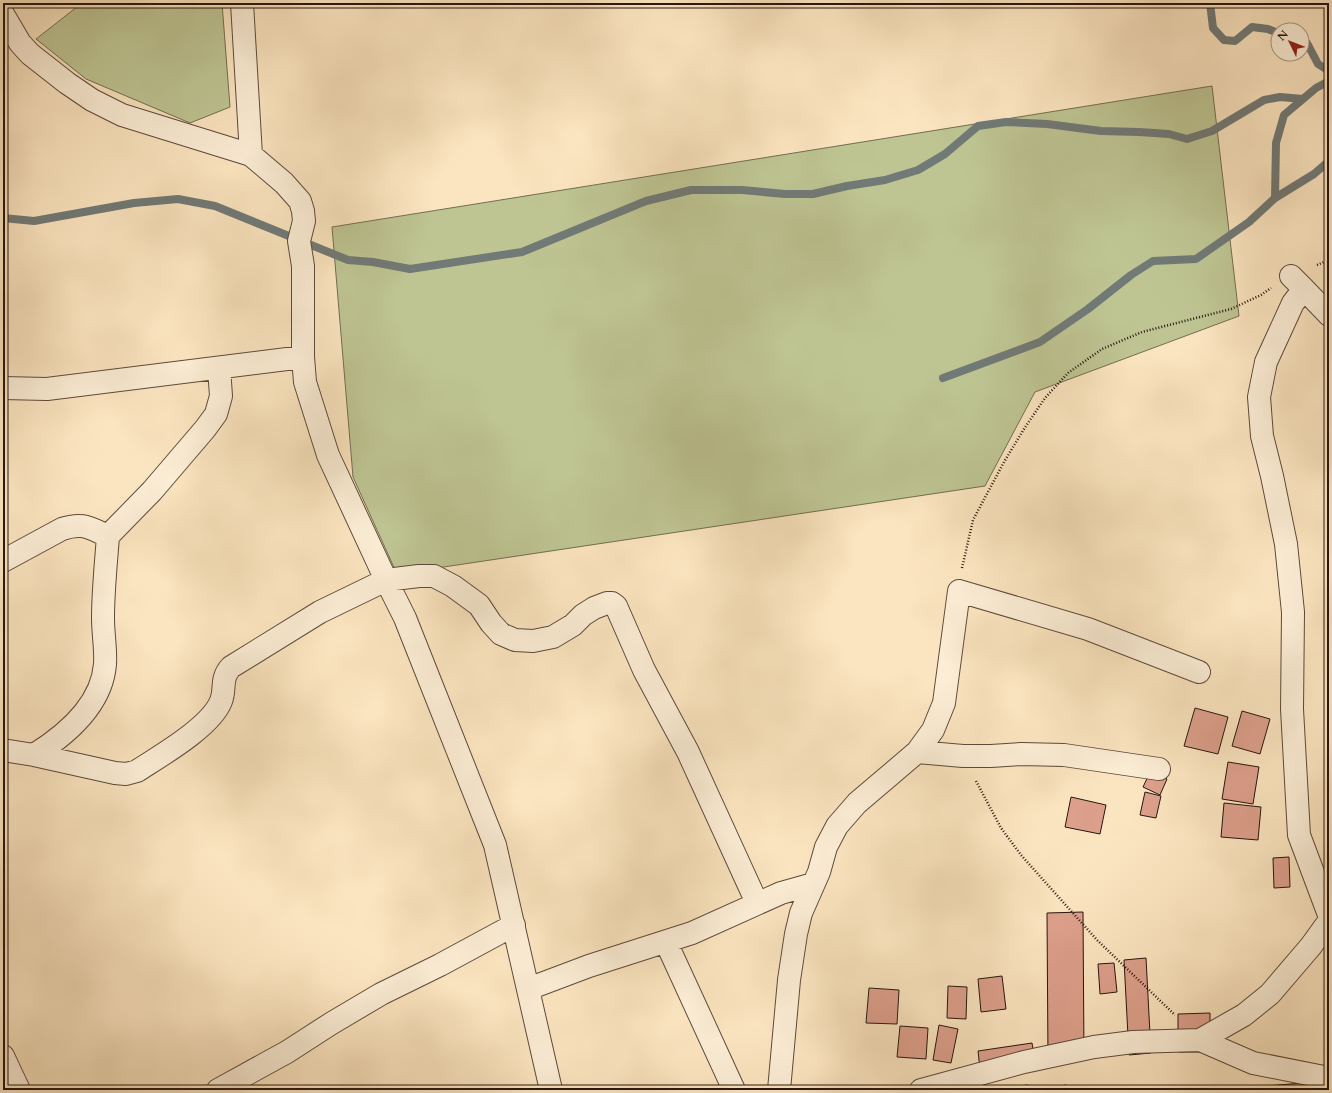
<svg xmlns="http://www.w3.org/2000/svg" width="1332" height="1093" font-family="Cardo,serif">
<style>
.green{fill:#bec593;stroke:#736e51}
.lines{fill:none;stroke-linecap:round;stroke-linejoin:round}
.stream{stroke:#717a77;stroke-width:8}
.building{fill:#dda08c;stroke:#28160f}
.minor-casing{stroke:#5d4a3b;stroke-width:24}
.path{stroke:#28160f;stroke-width:2.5;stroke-dasharray:1 2;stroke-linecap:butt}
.minor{stroke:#fceed6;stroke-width:22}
</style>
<rect width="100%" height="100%" fill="#fbe5c0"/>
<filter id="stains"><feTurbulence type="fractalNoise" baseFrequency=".005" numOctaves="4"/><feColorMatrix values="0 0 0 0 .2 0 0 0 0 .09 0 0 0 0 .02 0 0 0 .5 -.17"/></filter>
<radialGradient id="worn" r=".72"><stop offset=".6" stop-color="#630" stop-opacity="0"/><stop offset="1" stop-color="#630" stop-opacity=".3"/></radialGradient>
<path class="green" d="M 82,3 L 222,3 L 230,107 L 190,123 L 86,79 L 36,39 Z
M 1212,86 L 1239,316 L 1035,392 L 985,486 L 397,574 L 353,477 L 332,227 Z"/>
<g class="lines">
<path class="stream" d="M 1210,3 L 1213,28 L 1224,40 L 1235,41 L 1252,27 L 1268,29 L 1278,33
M 1302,41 L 1307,43 L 1318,64 L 1329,71
M 1275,198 L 1276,143 L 1284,115 L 1316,88 L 1329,81
M 3,218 L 34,221 L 134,203 L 178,199 L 215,206 L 348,260 L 373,262 L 410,269 L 522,252 L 646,201 L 691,190 L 742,190 L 785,194 L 813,194 L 847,186 L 885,180 L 918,170 L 945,154 L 978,126 L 1006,122 L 1047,124 L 1101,131 L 1139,132 L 1169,134 L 1187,139 L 1212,131 L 1264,100 L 1280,97 L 1303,99
M 943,378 L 1040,342 L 1088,309 L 1131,275 L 1153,261 L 1196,259 L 1249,222 L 1275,198 L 1314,174 L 1329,161"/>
</g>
<path class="building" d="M 1195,708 L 1228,717 L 1218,754 L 1184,746 Z
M 1242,711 L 1270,719 L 1260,754 L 1232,746 Z
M 1228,762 L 1259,767 L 1253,804 L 1222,799 Z
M 1151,770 L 1167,779 L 1160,795 L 1143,787 Z
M 1145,792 L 1161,796 L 1156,818 L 1140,815 Z
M 1071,797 L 1106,805 L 1100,834 L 1065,827 Z
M 1224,803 L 1261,807 L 1258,840 L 1221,837 Z
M 1289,857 L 1290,887 L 1274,888 L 1273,858 Z
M 1083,912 L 1084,1058 L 1048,1059 L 1047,913 Z
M 1146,958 L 1151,1053 L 1129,1055 L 1124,960 Z
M 1114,963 L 1117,992 L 1100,994 L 1098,964 Z
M 1002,976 L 1006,1009 L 981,1012 L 978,979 Z
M 948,986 L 967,987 L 966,1019 L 947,1018 Z
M 869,988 L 899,990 L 897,1024 L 866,1023 Z
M 1210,1013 L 1210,1052 L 1178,1052 L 1178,1014 Z
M 939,1025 L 958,1029 L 951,1063 L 933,1060 Z
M 900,1026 L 928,1028 L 926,1059 L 897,1057 Z
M 1032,1043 L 1035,1061 L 980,1069 L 978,1051 Z
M 1315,1082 L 1316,1090 L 1254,1090 L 1254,1087 Z
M 1025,1085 L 1047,1087 L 1047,1090 L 1025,1090 Z
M 1064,1085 L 1078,1087 L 1078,1090 L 1063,1090 Z"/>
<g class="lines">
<g class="minor-casing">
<path id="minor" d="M 242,3 L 251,155
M 3,14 L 20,43 L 30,54 L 67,83 L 92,100 L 122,115 L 251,155 L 284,183 L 300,201 L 303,211 L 304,221 L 299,241 L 303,266 L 303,357 L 305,382 L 328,455 L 386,580 L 405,618 L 495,845 L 551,1090
M 1291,276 L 1304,289 L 1293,303 L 1266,362 L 1259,397 L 1262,436 L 1272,476 L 1286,544 L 1293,612 L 1292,709 L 1299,835 L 1329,915
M 1304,289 L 1329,315
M 3,388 L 47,389 L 303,357
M 3,561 L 62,529 C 83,522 89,528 108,536
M 3,750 L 34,755 C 66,735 102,705 105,664 C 106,649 103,634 103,618 C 103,591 106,563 108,536 L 152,491 L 205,429 L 216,414 L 221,396 L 219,368
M 917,752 L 963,756 L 991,756 L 1021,754 L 1064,755 L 1159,769
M 34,755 L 115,773 L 126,774 L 137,771 C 160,756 211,727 221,701 C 226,688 220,679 231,667 L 320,612 L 386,580 L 419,576 L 434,576 L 453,586 L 479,605 L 491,623 L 501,634 L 515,640 L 533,641 L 553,637 L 573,625 L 583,615 L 594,608 L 607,603 L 612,603 L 616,606 L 644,670 L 688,752 L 757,903
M 666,942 L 734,1090
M 528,989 L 589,966 L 692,933 L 781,893 L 813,884
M 1200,1040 L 1253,1063 L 1329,1078
M 3,1056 L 19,1090
M 218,1090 L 287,1052 L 332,1023 L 381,994 L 440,965 L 514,925
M 779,1090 L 789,980 L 796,934 L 801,913 L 819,872 L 826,847 L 837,826 L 857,803 L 917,752 L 933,730 L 944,703 L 959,591 L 1088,629 L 1199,672
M 921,1090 L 1024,1062 L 1094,1047 L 1133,1042 L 1200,1040 L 1244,1015 L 1270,994 L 1311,946 L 1329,921"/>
</g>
<path class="path" d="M 1317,265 L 1329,260
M 962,568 L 973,520 L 1004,462 L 1024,429 L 1045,398 L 1068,373 L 1102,349 L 1142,332 L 1231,309 L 1261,295 L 1271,288
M 976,781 L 1001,828 L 1021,855 L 1097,940 L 1175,1015"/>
<use href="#minor" class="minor"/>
</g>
<rect width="1332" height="1093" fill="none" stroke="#fbe5c0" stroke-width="16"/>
<rect x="4" y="4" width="1324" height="1085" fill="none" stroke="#28160f" stroke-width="2"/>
<rect x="8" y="8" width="1316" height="1077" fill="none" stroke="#28160f"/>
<g transform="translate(1290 42) rotate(313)"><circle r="19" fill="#fceed6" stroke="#a79886"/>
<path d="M0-3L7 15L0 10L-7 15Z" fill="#8f2418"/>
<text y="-6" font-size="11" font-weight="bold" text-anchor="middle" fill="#28160f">N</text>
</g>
<rect width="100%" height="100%" filter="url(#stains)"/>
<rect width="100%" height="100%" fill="url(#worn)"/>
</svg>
